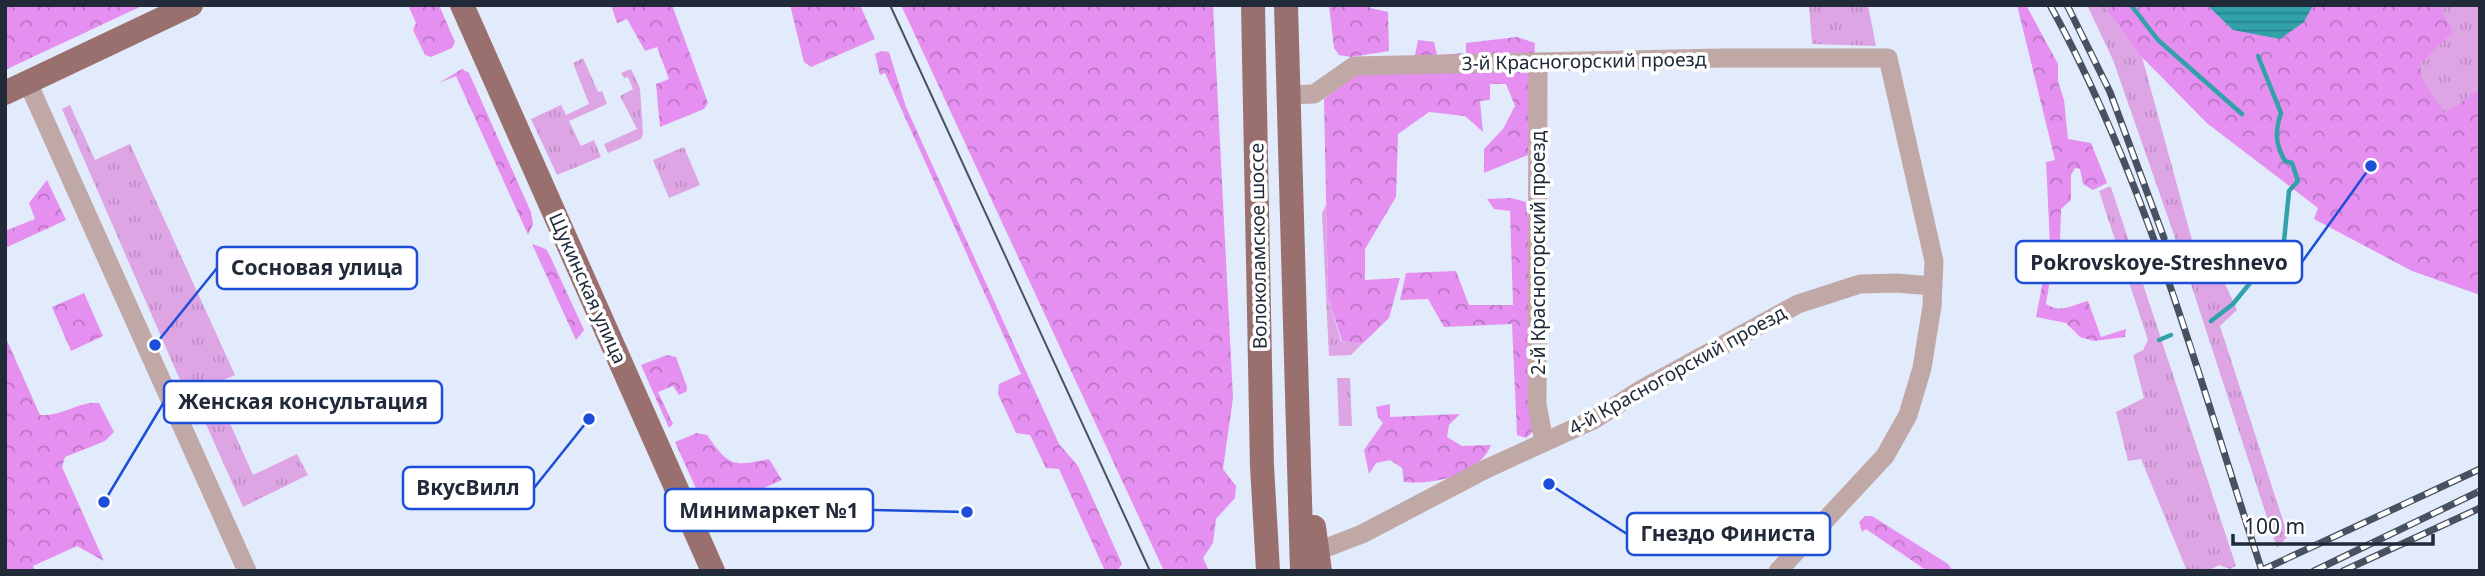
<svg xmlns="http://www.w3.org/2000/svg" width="2485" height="576" font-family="'Noto Sans',sans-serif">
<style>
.grass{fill:url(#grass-tufts)}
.forest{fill:url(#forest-crowns)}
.water{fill:url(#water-rules)}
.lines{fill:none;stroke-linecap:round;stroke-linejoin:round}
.stream{stroke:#32a1a9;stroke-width:4.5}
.minor{stroke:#c0a8a6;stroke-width:19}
.major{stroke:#9a706e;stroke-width:24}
.tram{stroke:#485160;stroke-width:2}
.rail-casing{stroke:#485160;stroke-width:7}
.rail{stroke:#fff;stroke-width:4.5;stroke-dasharray:13;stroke-linecap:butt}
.labels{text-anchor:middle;stroke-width:7;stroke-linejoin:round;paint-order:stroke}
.street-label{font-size:19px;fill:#212a39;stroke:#fff}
.leader{fill:none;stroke:#1d4ed8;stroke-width:2.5}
.callout-dot{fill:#1d4ed8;stroke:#fff;stroke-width:2.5}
.callout{fill:#fff;stroke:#1d4ed8;stroke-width:2.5}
.callout-label{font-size:21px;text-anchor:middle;font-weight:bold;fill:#212a39}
</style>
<defs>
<pattern id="grass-tufts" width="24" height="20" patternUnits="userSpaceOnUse" patternTransform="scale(1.75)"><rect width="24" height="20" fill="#dea5e5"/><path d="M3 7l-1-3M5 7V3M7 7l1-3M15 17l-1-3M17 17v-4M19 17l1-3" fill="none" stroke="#be8ec5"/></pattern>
<pattern id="forest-crowns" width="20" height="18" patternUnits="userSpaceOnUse" patternTransform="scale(1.75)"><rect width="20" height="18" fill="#e58ff1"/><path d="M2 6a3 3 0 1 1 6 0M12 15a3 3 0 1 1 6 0" fill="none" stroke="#b975c4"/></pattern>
<pattern id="water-rules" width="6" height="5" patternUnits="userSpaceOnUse" patternTransform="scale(1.75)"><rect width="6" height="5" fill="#32a1a9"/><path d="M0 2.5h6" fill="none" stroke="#2a838b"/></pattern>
</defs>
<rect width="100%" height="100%" fill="#e2ebfc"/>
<path class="grass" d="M 1809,5 L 1868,5 L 1876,46 L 1812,44 Z
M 2087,5 L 2480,5 L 2480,285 L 2208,124 L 2142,57 L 2204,284 L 2223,279 L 2237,310 L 2220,326 L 2288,536 L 2277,548 L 2188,275 L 2113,60 Z
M 583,58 L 598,92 L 602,91 L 607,104 L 569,121 L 581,146 L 594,140 L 601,157 L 557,175 L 531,119 L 561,105 L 566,115 L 589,104 L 573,63 Z
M 631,69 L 640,88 L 643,133 L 641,139 L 608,153 L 604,144 L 637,129 L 620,96 L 633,89 L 628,77 L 624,78 L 621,73 Z
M 70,105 L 95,160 L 130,144 L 235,375 L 187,396 L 62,109 Z
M 684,147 L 700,185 L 669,198 L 653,160 Z
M 2108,187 L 2111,187 L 2236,566 L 2230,569 L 2219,565 L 2208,571 L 2187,571 L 2141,459 L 2128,461 L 2116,412 L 2144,398 L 2133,355 L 2143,350 L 2148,340 L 2099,191 Z
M 1326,205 L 1328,297 L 1341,341 L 1362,344 L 1351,355 L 1329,356 L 1322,213 Z
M 1337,378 L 1350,378 L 1352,426 L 1339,426 Z
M 221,403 L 253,475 L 297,454 L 308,475 L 243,507 L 205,422 L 196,425 L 192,416 Z"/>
<path class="forest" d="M 5,5 L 144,5 L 5,70 Z
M 408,5 L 439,5 L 455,42 L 452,48 L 431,57 L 425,55 L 413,30 L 416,23 Z
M 611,5 L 672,5 L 708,103 L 704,109 L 660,127 L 656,84 L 669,79 L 657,47 L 645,51 L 627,19 L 617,23 Z
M 790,5 L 860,5 L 875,39 L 811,67 L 804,62 Z
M 901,5 L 1213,5 L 1233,398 L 1223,469 L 1236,486 L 1235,498 L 1216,519 L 1213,543 L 1203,558 L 1209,571 L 1164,571 Z
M 1329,5 L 1370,5 L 1370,8 L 1388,12 L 1389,51 L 1351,57 L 1339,55 L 1334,48 Z
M 2017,5 L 2026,5 L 2058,64 L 2058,81 L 2064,100 L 2068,139 L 2091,143 L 2107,183 L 2093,190 L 2083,184 L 2080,169 L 2075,168 L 2071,175 L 2071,200 L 2061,209 L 2059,275 L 2050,279 L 2046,304 C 2061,314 2072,305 2088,301 L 2101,337 L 2126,329 L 2125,337 L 2094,341 L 2080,337 L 2066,323 L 2036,317 L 2050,244 L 2046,162 L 2055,160 Z
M 2104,5 L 2207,5 L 2233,30 L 2279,39 L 2304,22 L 2313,5 L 2439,5 L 2453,32 L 2420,64 L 2422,79 L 2445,113 L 2480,89 L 2480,295 L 2412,271 L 2314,219 L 2318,208 L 2208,124 L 2141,56 Z
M 1517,37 L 1535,43 L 1528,155 L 1484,173 L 1484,149 L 1503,129 L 1515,106 L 1506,84 L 1490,84 L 1490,100 L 1480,101 L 1483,132 L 1465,116 L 1429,112 L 1398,134 L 1396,197 L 1365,249 L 1365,280 L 1400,278 L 1389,318 L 1362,344 L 1342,341 L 1328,297 L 1324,99 L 1361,71 L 1412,70 L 1418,40 L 1434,42 L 1437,55 L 1466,53 L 1466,43 Z
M 881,51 L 889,52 L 906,107 L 1059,444 L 1078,466 L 1122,564 L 1117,571 L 1105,571 L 1059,469 L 1046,468 L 1030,435 L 1016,433 L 998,394 L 999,384 L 1021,374 L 885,73 L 880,75 L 875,54 Z
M 462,69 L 469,73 L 531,212 L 533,224 L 528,235 L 456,76 L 439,83 Z
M 47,180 L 66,220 L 5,248 L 5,231 L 35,219 L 29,203 Z
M 1511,198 L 1526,202 L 1528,217 L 1535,430 L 1526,438 L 1517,435 L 1512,324 L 1444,327 L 1428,299 L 1400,300 L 1406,273 L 1456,271 L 1469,305 L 1513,305 L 1510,211 L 1494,209 L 1487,199 Z
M 532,244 L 546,249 L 550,256 L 584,330 L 576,340 Z
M 84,293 L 103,336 L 71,351 L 52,307 Z
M 5,336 L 40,415 C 62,417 78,401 99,403 L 114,432 L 105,441 L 65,457 L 62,467 L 104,561 L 77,546 L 33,566 L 35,571 L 5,571 Z
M 667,355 L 676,357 L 687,387 L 687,391 L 679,395 L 673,386 L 658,392 L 673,424 L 669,428 L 641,365 Z
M 1390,404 L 1390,417 L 1460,414 L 1449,425 L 1447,437 L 1462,446 L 1491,445 C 1480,475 1433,485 1404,482 L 1402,468 L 1390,460 L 1376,463 L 1369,474 L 1364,450 L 1383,423 L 1378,417 L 1376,407 Z
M 697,433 L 707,435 C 729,466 732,467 769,459 L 782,480 L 707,513 L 675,442 Z
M 1865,516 L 1872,516 L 1948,564 L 1953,571 L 1927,571 L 1866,529 L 1862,532 L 1859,522 Z"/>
<path class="water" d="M 2207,5 L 2313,5 L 2304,22 L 2280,39 L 2233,30 Z"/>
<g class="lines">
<path class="stream" d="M 2131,5 L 2158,40 L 2242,114
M 2211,321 L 2233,304 L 2284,241 L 2289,191 L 2298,181 L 2292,163 L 2285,161 C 2275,144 2275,131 2281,113 L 2258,56
M 2159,340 L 2171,335"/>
<path class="minor" d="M 1538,63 L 1537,404 L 1544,442
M 28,83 L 247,571
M 1289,95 L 1314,94 L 1354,66 L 1721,58 L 1888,58 L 1934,261 L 1932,306 L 1922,368 L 1908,415 L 1885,456 L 1778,571
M 1318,551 L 1362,534 L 1486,469 L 1595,419 L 1642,389 L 1798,304 L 1860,284 L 1896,283 L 1933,286"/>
<path class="major" d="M 462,5 L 713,571
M 1253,5 L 1262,466 L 1268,571
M 1286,5 L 1302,571
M 5,93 L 191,5
M 1314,527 L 1320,571"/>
<path class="tram" d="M 890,5 L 1150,571"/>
<g class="rail-casing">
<path id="rail" d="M 2050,5 C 2148,182 2199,380 2262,571
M 2067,5 L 2110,92 L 2164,238
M 2260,571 L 2480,469
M 2314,571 L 2480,491
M 2343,571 L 2480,508"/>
</g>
<use href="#rail" class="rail"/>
</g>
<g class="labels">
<g class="street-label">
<text transform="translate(1584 61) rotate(-1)" y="7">3-й Красногорский проезд</text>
<text transform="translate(1258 246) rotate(-91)" y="7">Волоколамское шоссе</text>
<text transform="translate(1538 253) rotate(-90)" y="7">2-й Красногорский проезд</text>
<text transform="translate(588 288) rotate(66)" y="7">Щукинская улица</text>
<text transform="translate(1677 370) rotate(-29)" y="7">4-й Красногорский проезд</text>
</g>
</g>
<path class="leader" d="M2371 166L2302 262M155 345L217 268M104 502L164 402M589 419L534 488M967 512L873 510M1549 484L1627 534"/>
<g class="callout-dot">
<circle cx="2371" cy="166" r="7"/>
<circle cx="155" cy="345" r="7"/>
<circle cx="104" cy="502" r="7"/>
<circle cx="589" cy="419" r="7"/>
<circle cx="967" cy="512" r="7"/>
<circle cx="1549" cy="484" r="7"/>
</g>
<g class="callout">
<rect x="2016" y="241" width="286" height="42" rx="7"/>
<rect x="217" y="247" width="200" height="42" rx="7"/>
<rect x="164" y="381" width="278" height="42" rx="7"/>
<rect x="403" y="467" width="131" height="42" rx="7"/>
<rect x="665" y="489" width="208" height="42" rx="7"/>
<rect x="1627" y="513" width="203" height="42" rx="7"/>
</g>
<g class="callout-label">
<text x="2159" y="270">Pokrovskoye-Streshnevo</text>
<text x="317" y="275">Сосновая улица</text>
<text x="303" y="409">Женская консультация</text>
<text x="468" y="495">ВкусВилл</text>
<text x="769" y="518">Минимаркет №1</text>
<text x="1728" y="541">Гнездо Финиста</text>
</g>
<rect width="2485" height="576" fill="none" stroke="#212a39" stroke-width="14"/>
<path d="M2233 534v10h200v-10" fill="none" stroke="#212a39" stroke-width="3.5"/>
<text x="2244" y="534" font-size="21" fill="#212a39" stroke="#ffffff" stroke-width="5" paint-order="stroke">100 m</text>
</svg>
